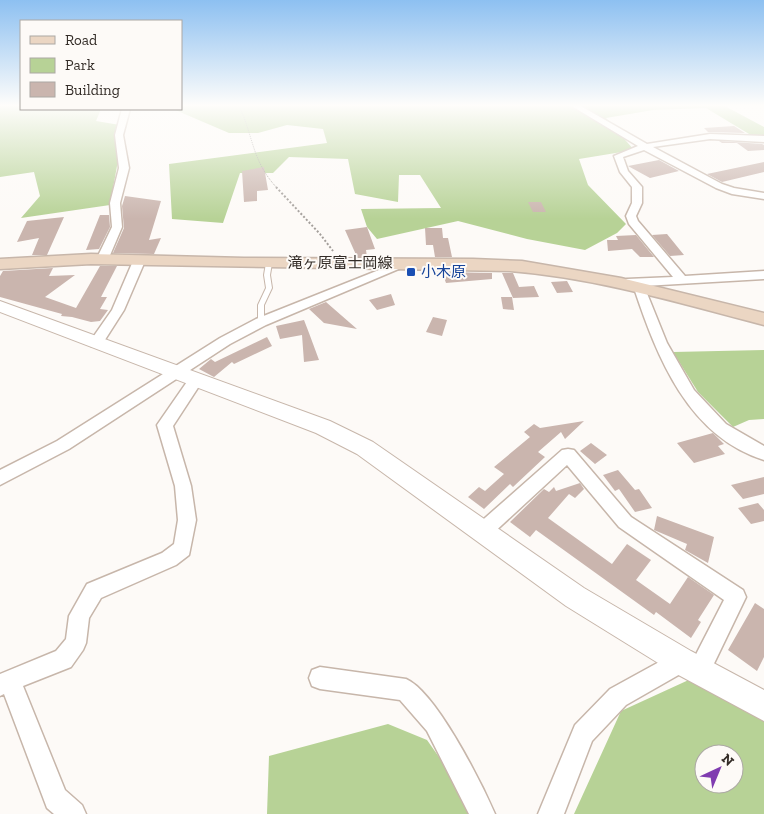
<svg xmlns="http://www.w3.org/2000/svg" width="764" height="814" font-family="'Zilla Slab','Noto Sans JP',serif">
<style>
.green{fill:#b7d296;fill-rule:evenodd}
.building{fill:#cab5ae}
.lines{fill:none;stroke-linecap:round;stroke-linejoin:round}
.service-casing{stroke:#c7b6aa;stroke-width:2}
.minor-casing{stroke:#c7b6aa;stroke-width:3}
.tertiary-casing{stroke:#c7b6aa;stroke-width:2}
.secondary-casing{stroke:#c7b6aa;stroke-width:3}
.path-far1{stroke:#a49f9b;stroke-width:1;stroke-dasharray:1 1;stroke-linecap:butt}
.path{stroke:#a49f9b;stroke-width:2;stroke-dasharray:2 2;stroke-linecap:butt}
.service{fill:#fff;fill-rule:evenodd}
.minor{fill:#fff;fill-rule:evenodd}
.tertiary{fill:#fff;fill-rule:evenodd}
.secondary{fill:#ebd6c3;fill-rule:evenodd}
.transit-dot{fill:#1a4fb4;stroke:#fdfaf7;stroke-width:2}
.labels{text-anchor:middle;stroke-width:4;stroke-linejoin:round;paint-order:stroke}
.far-street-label{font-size:15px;fill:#332c27;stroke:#fdfaf7}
.far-transit-label{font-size:15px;fill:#164399;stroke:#fdfaf7;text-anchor:start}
</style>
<rect width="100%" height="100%" fill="#fdfaf7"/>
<path class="green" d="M 0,105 L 21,105 L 21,109 L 101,109 L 96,121 L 120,125 L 117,166 L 110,205 L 21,218 L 40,196 L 34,172 L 0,177 Z
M 181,105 L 723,105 L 764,127 L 764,143 L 706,108 L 653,110 L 606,118 L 634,150 L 579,159 L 588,185 L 626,224 L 617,233 L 585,250 L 527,239 L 458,221 L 377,239 L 367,227 L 361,209 L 441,208 L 420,175 L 399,175 L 398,202 L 355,194 L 348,159 L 289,157 L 273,173 L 240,173 L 223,223 L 172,219 L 169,164 L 327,143 L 323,129 L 287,125 L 258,133 L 229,133 L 173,109 L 181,109 Z
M 764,350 L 764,419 L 749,420 L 733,427 L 698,392 L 673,352 Z
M 693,678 L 764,716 L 764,814 L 574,814 L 621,711 ZM 704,754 L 734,754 L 734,784 L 704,784 Z
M 388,724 L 427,740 L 458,784 L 490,814 L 267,814 L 269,756 Z"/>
<path class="building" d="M 734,126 L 745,133 L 708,132 L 704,128 Z
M 719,141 L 762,144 L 764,145 L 764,150 L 748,151 L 737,143 L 722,143 Z
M 659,160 L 679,171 L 650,178 L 628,166 Z
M 764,162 L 764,172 L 722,182 L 707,174 Z
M 264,167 L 268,190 L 257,191 L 257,201 L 244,202 L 242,171 Z
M 125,196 L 161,201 L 149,240 L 161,238 L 154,254 L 113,253 L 124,228 L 122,206 Z
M 528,202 L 541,202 L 546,212 L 533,212 Z
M 100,215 L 109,215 L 110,227 L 99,249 L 86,250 Z
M 64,217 L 47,255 L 32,255 L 39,238 L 17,242 L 27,221 Z
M 367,227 L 375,249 L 366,250 L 367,257 L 357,257 L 345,230 Z
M 425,228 L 442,228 L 443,238 L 448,238 L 452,257 L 435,257 L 433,245 L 426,245 Z
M 667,234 L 684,255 L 670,256 L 652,235 Z
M 636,235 L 654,257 L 640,257 L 632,249 L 608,251 L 607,240 L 618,240 L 616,236 Z
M 100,266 L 117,266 L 101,297 L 107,297 L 100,309 L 108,310 L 100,321 L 91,322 L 72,317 L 61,316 L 62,314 L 0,297 L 0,276 L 3,271 L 53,268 L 49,276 L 75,275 L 45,297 L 76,308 Z
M 442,272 L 492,273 L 492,279 L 446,283 Z
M 502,273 L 513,273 L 519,287 L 534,286 L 539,297 L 513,298 Z
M 567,281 L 573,292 L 557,293 L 551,282 Z
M 391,294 L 395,305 L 377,310 L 369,300 Z
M 501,297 L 512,297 L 514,310 L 503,309 Z
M 326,302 L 357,329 L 324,323 L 309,309 Z
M 433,317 L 447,320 L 442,336 L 426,332 Z
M 304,320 L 309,333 L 319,360 L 304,362 L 302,335 L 280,339 L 276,326 Z
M 267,337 L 272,346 L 234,364 L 232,362 L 214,377 L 199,369 L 211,359 L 215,362 Z
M 584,421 L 565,439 L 561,432 L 538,452 L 545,457 L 513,487 L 510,484 L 484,509 L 468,497 L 479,487 L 485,491 L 504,474 L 494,467 L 530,437 L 524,432 L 534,424 L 540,428 Z
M 713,433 L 724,444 L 718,446 L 725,454 L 694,463 L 677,443 Z
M 591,443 L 607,455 L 595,464 L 580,451 Z
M 618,470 L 635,490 L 639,489 L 652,508 L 635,512 L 619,489 L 615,491 L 603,475 Z
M 764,477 L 764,494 L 743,499 L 731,485 Z
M 580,483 L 584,489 L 575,498 L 569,494 L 548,518 L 612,564 L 627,544 L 651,560 L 636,580 L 670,604 L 688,577 L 714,595 L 698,620 L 701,622 L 691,638 L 656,612 L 654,615 L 536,530 L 530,537 L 510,522 L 544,489 L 549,492 L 554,487 L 556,491 Z
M 758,503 L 764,510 L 764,521 L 751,524 L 738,508 Z
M 657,516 L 714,537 L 708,563 L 685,550 L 687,544 L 654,530 Z
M 755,603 L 764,609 L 764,657 L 757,671 L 728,650 Z"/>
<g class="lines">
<g class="service-casing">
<path id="service" d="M 269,261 L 272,263 L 270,275 L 272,288 L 264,305 L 264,322 L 261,324 L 258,322 L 258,305 L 266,288 L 264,275 L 266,263 Z"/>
</g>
<g class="minor-casing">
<path id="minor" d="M 570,105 L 579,105 L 647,144 L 710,134 L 764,136 L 764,142 L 710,139 L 653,147 L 722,184 L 734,188 L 764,193 L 764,199 L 732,194 L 716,188 L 644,150 L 623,157 L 628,171 L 642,187 L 642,203 L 636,216 L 638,221 L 685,276 L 764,271 L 764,279 L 644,286 L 667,343 L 694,390 L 726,424 L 764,446 L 764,460 C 688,436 657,357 634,288 L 635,286 L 627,287 L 621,283 L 627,279 L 673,277 L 629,224 L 626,216 L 632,203 L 632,187 L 620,172 L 614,156 L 638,146 Z
M 122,109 L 130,109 L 123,135 L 129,168 L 120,203 L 122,227 L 108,260 L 102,263 L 96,260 L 112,227 L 110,203 L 119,168 L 115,135 Z
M 139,258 L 145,261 L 124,310 L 101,346 L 91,346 L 89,343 L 112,310 L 133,261 Z
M 404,260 L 410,263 L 408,265 L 266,325 L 230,344 L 69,449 L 0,485 L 0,470 L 57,441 L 220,338 L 256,319 Z
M 196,375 L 201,376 L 203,380 L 173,426 L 191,486 L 196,520 L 189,555 L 176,565 L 101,598 L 89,618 L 86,643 L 83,650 L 71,667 L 23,686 L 65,790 L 82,805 L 86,814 L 54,814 L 47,808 L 4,694 L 0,696 L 0,674 L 56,651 L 66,639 L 69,616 L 87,584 L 162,553 L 174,544 L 178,520 L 175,486 L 157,425 L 191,376 Z
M 568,449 L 574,450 L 631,517 L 743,590 L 746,597 L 707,678 L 699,681 L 691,678 L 688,670 L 724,600 L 619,527 L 567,465 L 489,537 L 483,539 L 477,537 L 474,531 L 477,525 L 562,450 Z
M 681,650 L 689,653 L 692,661 L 689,669 L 626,705 L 592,741 L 564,814 L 538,814 L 575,725 L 610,689 Z
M 320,667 L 406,679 C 436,692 481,782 495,814 L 469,814 L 427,731 L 400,700 L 320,689 L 312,686 L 309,678 L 312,670 Z"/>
</g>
<g class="tertiary-casing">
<path id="tertiary" d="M 0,301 L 330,421 L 373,442 L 584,588 L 691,651 L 764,690 L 764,721 L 671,671 L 566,606 L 357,454 L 316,433 L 0,312 Z"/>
</g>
<g class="secondary-casing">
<path id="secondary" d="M 91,254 L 244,258 L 473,259 L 522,261 L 621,278 L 764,313 L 764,325 C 680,303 597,278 510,271 L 91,264 L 0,269 L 0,259 Z"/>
</g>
<path class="path-far1" d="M 245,105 L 241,110 C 254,141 253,162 277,188"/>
<path class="path" d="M 276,187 L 320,234 L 333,251"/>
<use href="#service" class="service"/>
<use href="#minor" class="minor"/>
<use href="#tertiary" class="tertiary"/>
<use href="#secondary" class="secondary"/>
</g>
<linearGradient id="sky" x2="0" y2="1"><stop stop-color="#8dc0f1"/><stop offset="0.48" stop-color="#fefdfb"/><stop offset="1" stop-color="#fefdfb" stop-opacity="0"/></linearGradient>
<rect width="764" height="219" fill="url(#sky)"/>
<rect class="transit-dot" x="406" y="267" width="10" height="10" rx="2.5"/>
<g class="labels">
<g class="far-street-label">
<text x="340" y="268">滝ヶ原富士岡線</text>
</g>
<g class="far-transit-label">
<text x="421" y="277">小木原</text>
</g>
</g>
<rect x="20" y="20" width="162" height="90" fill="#fdfaf7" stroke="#aca8a4"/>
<rect x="30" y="36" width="25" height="8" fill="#ebd6c3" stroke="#aca8a4"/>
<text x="65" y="45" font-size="15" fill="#332c27">Road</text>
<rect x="30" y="58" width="25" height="15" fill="#b7d296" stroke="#aca8a4"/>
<text x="65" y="70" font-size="15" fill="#332c27">Park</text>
<rect x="30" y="82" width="25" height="15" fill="#cab5ae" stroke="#aca8a4"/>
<text x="65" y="95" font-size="15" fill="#332c27">Building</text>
<g transform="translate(719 769) rotate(44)"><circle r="24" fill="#fdfaf7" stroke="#aca8a4"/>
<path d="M0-4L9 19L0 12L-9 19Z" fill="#803cb0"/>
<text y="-8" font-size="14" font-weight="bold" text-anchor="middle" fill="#332c27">N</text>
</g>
</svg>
